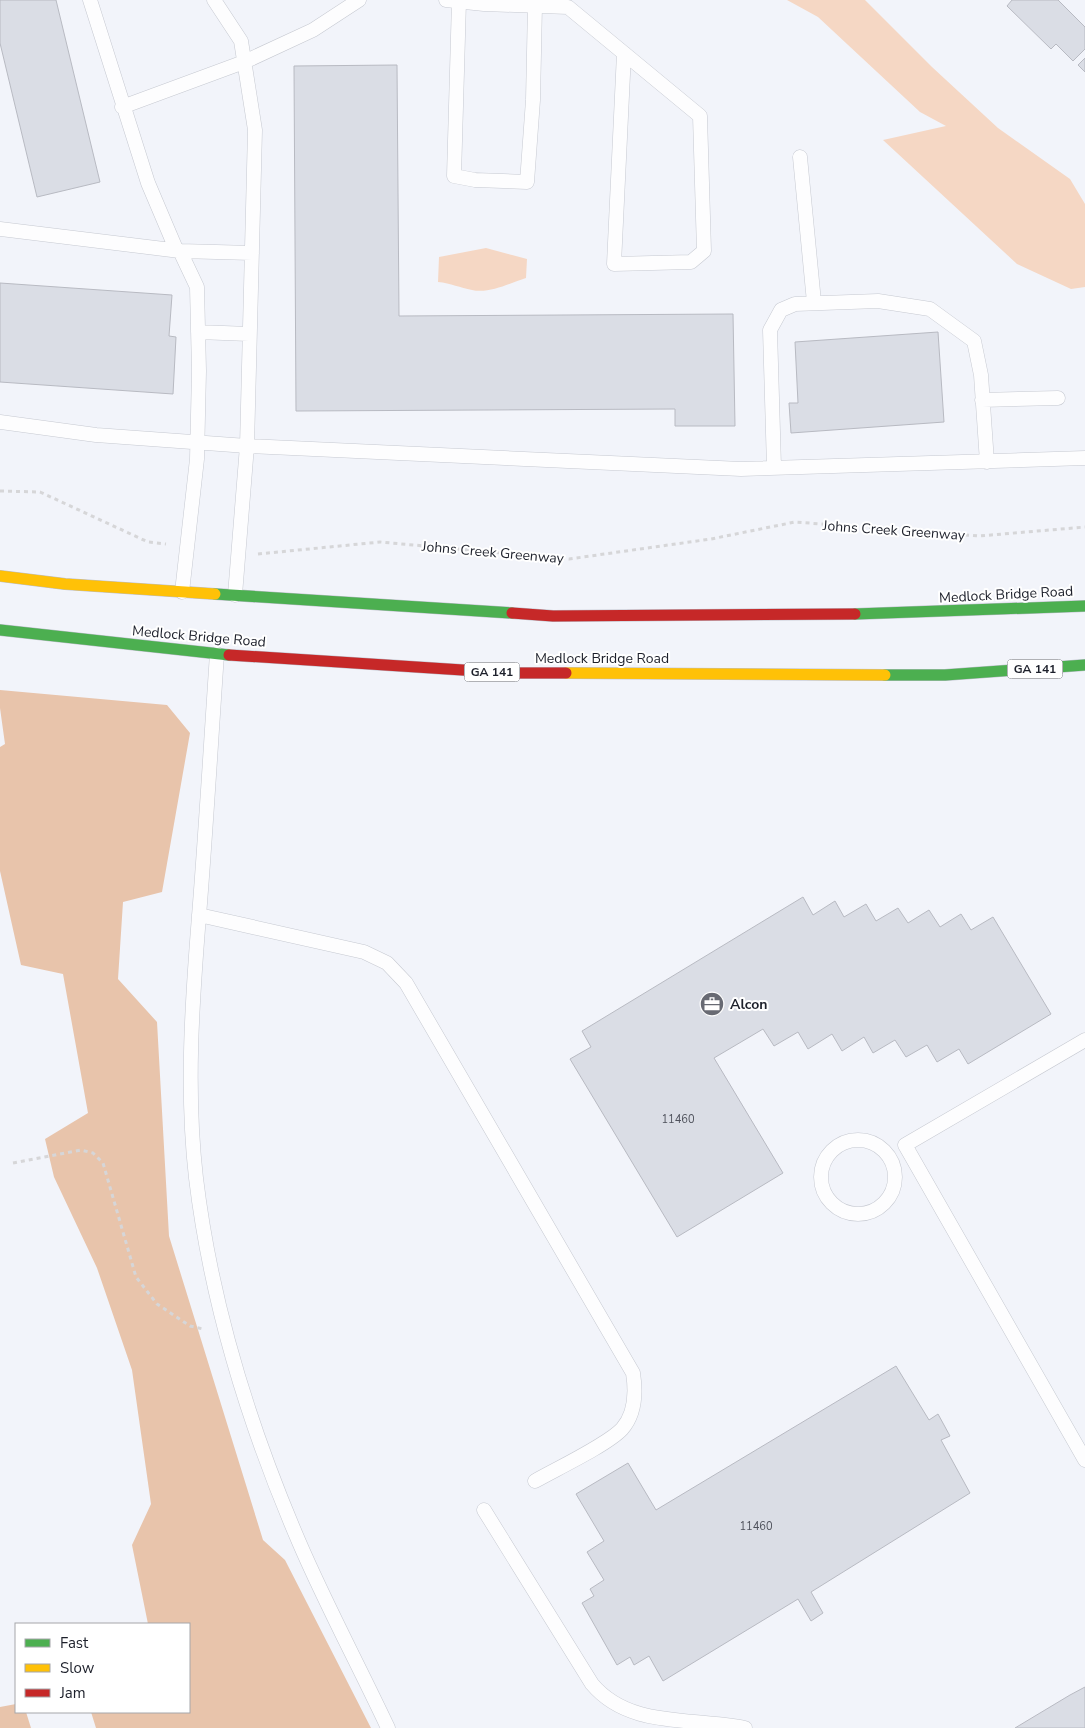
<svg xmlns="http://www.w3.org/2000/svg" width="1085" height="1728" font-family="'Nunito Sans',sans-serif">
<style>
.forest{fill:#e8c4ab}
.water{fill:#f5d7c4}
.building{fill:#dadde5;stroke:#b8bac2}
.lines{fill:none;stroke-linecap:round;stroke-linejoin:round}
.lane-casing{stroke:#c6c9d1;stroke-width:15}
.fast-casing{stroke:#babdc8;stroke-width:12}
.slow-casing{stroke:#babdc8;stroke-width:12}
.jam-casing{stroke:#babdc8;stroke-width:12}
.path{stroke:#d6d6d8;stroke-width:3;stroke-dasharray:4 4;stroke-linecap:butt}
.lane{stroke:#fdfdfe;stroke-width:14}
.fast{stroke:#4caf50;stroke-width:11}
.slow{stroke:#ffc107;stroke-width:11}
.jam{stroke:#c62828;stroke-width:11}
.labels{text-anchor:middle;stroke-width:4;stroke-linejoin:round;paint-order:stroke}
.number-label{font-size:11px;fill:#4d505a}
.shield{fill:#fff;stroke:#61636b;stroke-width:1}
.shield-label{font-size:12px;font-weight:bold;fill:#1d202b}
.street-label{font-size:14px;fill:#1d202b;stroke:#fff}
.poi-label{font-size:14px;font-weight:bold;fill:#1d202b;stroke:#fff;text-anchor:start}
</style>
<rect width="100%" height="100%" fill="#f2f4fa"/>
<path class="forest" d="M 0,690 L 167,705 L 190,733 L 162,892 L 123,902 L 118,979 L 157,1022 L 169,1236 L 263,1540 L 285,1560 L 371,1728 L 96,1728 L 91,1712 L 189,1712 L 189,1624 L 148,1624 L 132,1545 L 151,1504 L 132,1370 L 97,1268 L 54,1177 L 45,1139 L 88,1113 L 63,974 L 21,965 L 0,871 L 0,747 L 5,744 L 0,708 Z
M 16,1704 L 16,1712 L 26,1712 L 31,1728 L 0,1728 L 0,1707 Z"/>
<path class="water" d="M 787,0 L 865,0 L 932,67 L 998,128 L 1070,179 L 1085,204 L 1085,287 L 1071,289 L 1017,264 L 883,140 L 946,126 L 920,112 L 818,17 Z
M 486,248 L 527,259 L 526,278 C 510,283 489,294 472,290 C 460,288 451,283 438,282 L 439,257 Z"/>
<path class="building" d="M 0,0 L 56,0 L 100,182 L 37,197 L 0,43 Z
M 1012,0 L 1058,0 L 1085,27 L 1085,49 L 1073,61 L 1056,44 L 1051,49 L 1007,6 Z
M 1085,58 L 1085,72 L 1078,65 Z
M 397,65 L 399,316 L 733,314 L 735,426 L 675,426 L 675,409 L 296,411 L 294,66 Z
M 0,283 L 172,295 L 169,336 L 176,337 L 173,394 L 0,382 Z
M 938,332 L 944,422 L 791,433 L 789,403 L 798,403 L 795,342 Z
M 803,897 L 813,915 L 835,901 L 844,917 L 866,904 L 876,921 L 898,908 L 908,923 L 929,910 L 940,927 L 961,914 L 971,930 L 993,917 L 1051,1014 L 968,1064 L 959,1049 L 937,1062 L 927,1045 L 906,1057 L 895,1040 L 873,1053 L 864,1037 L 842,1051 L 832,1034 L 808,1049 L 798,1032 L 774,1046 L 763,1029 L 714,1058 L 783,1173 L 677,1237 L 570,1059 L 591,1047 L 582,1031 Z
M 896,1366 L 929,1420 L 938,1414 L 950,1436 L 941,1440 L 970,1493 L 811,1592 L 823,1613 L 811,1621 L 798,1599 L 663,1681 L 649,1656 L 634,1665 L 630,1657 L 617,1665 L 582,1603 L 594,1596 L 590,1589 L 604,1580 L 587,1552 L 604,1541 L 576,1494 L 628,1463 L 656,1510 Z
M 1085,1687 L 1085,1728 L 1015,1728 L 1070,1695 Z"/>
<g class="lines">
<g class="lane-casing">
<path id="lane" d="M 90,0 L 148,183 L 176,249 L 180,251 L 197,287 L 199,371 L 197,459 L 182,592
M 214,0 L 241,41 L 255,130 L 247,446 L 235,595
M 446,0 L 484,4 L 568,7 L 700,116 L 704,251 L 691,262 L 614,264 L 624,53
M 459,1 L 454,176 L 475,180 L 527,182 L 533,100 L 535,5
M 122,107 L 244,62 L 313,30 L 359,0
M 800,157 L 814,302
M 0,229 L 180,251 L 252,253
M 198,332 L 249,334
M 982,400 L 1058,398
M 0,422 L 96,435 L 247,446 L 741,469 L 1085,458
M 774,467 L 770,330 L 781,310 L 795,304 L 878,301 L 930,309 L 974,341 L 981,375 L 987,462
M 217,654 C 211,741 206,829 199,916 C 192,1003 186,1091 196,1178 C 211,1303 249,1426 299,1542 C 326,1605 359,1666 388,1728
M 199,915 L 364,952 L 387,963 L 406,983 L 633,1373 C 636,1392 636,1413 622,1429 C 607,1445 556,1469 535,1481
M 1085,1040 L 905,1145 L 1085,1460
M821 1177a37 37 0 1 1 74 0a37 37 0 1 1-74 0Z
M 484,1510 L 592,1684 C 629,1728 689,1717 745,1728"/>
</g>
<g class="fast-casing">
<path id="fast" d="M 215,594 L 512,613
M 855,614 L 1085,606
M 0,630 L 229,655
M 885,675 L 945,675 L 1085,665"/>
</g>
<g class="slow-casing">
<path id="slow" d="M 0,576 L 65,584 L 215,594
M 566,673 L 885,675"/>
</g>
<g class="jam-casing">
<path id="jam" d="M 512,613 L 553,616 L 855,614
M 229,655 L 509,673 L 566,673"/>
</g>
<path class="path" d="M 0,491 L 40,492 L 148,542 L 166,544
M 258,554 L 380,542 L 569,559 L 711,539 L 795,522 L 979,536 L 1085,527
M 13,1163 L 81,1150 L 93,1153 L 103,1163 L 136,1277 L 157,1304 L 190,1326 L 203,1329"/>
<use href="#lane" class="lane"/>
<use href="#fast" class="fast"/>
<use href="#slow" class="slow"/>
<use href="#jam" class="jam"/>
</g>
<defs>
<g id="office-disc" transform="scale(1.25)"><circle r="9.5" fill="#686a73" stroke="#fff"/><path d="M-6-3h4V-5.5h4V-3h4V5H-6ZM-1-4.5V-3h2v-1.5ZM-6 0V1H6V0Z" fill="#fff"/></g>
</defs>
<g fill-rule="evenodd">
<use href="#office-disc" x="712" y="1004"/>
</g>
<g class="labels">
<g class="number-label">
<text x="678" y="1123">11460</text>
<text x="756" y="1530">11460</text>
</g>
<g class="shield">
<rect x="1007.5" y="659.5" width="55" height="19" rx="4"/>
<rect x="464.5" y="662.5" width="55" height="19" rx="4"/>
</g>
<g class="shield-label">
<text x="1035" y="673">GA 141</text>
<text x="492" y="676">GA 141</text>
</g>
<g class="street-label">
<text transform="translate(894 530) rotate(4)" y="5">Johns Creek Greenway</text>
<text transform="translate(493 552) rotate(5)" y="5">Johns Creek Greenway</text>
<text transform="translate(1006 594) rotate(-3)" y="5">Medlock Bridge Road</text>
<text transform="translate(199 636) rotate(5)" y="5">Medlock Bridge Road</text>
<text x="602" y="663">Medlock Bridge Road</text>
</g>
<g class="poi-label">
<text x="730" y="1009">Alcon</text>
</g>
</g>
<rect x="15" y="1623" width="175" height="90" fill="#ffffff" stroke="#a5a6aa"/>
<rect x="25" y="1639" width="25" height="8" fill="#4caf50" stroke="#a5a6aa"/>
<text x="60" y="1648" font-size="15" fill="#1d202b">Fast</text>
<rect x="25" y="1664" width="25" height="8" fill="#ffc107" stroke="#a5a6aa"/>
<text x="60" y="1673" font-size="15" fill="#1d202b">Slow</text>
<rect x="25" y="1689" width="25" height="8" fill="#c62828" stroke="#a5a6aa"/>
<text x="60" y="1698" font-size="15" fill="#1d202b">Jam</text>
</svg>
